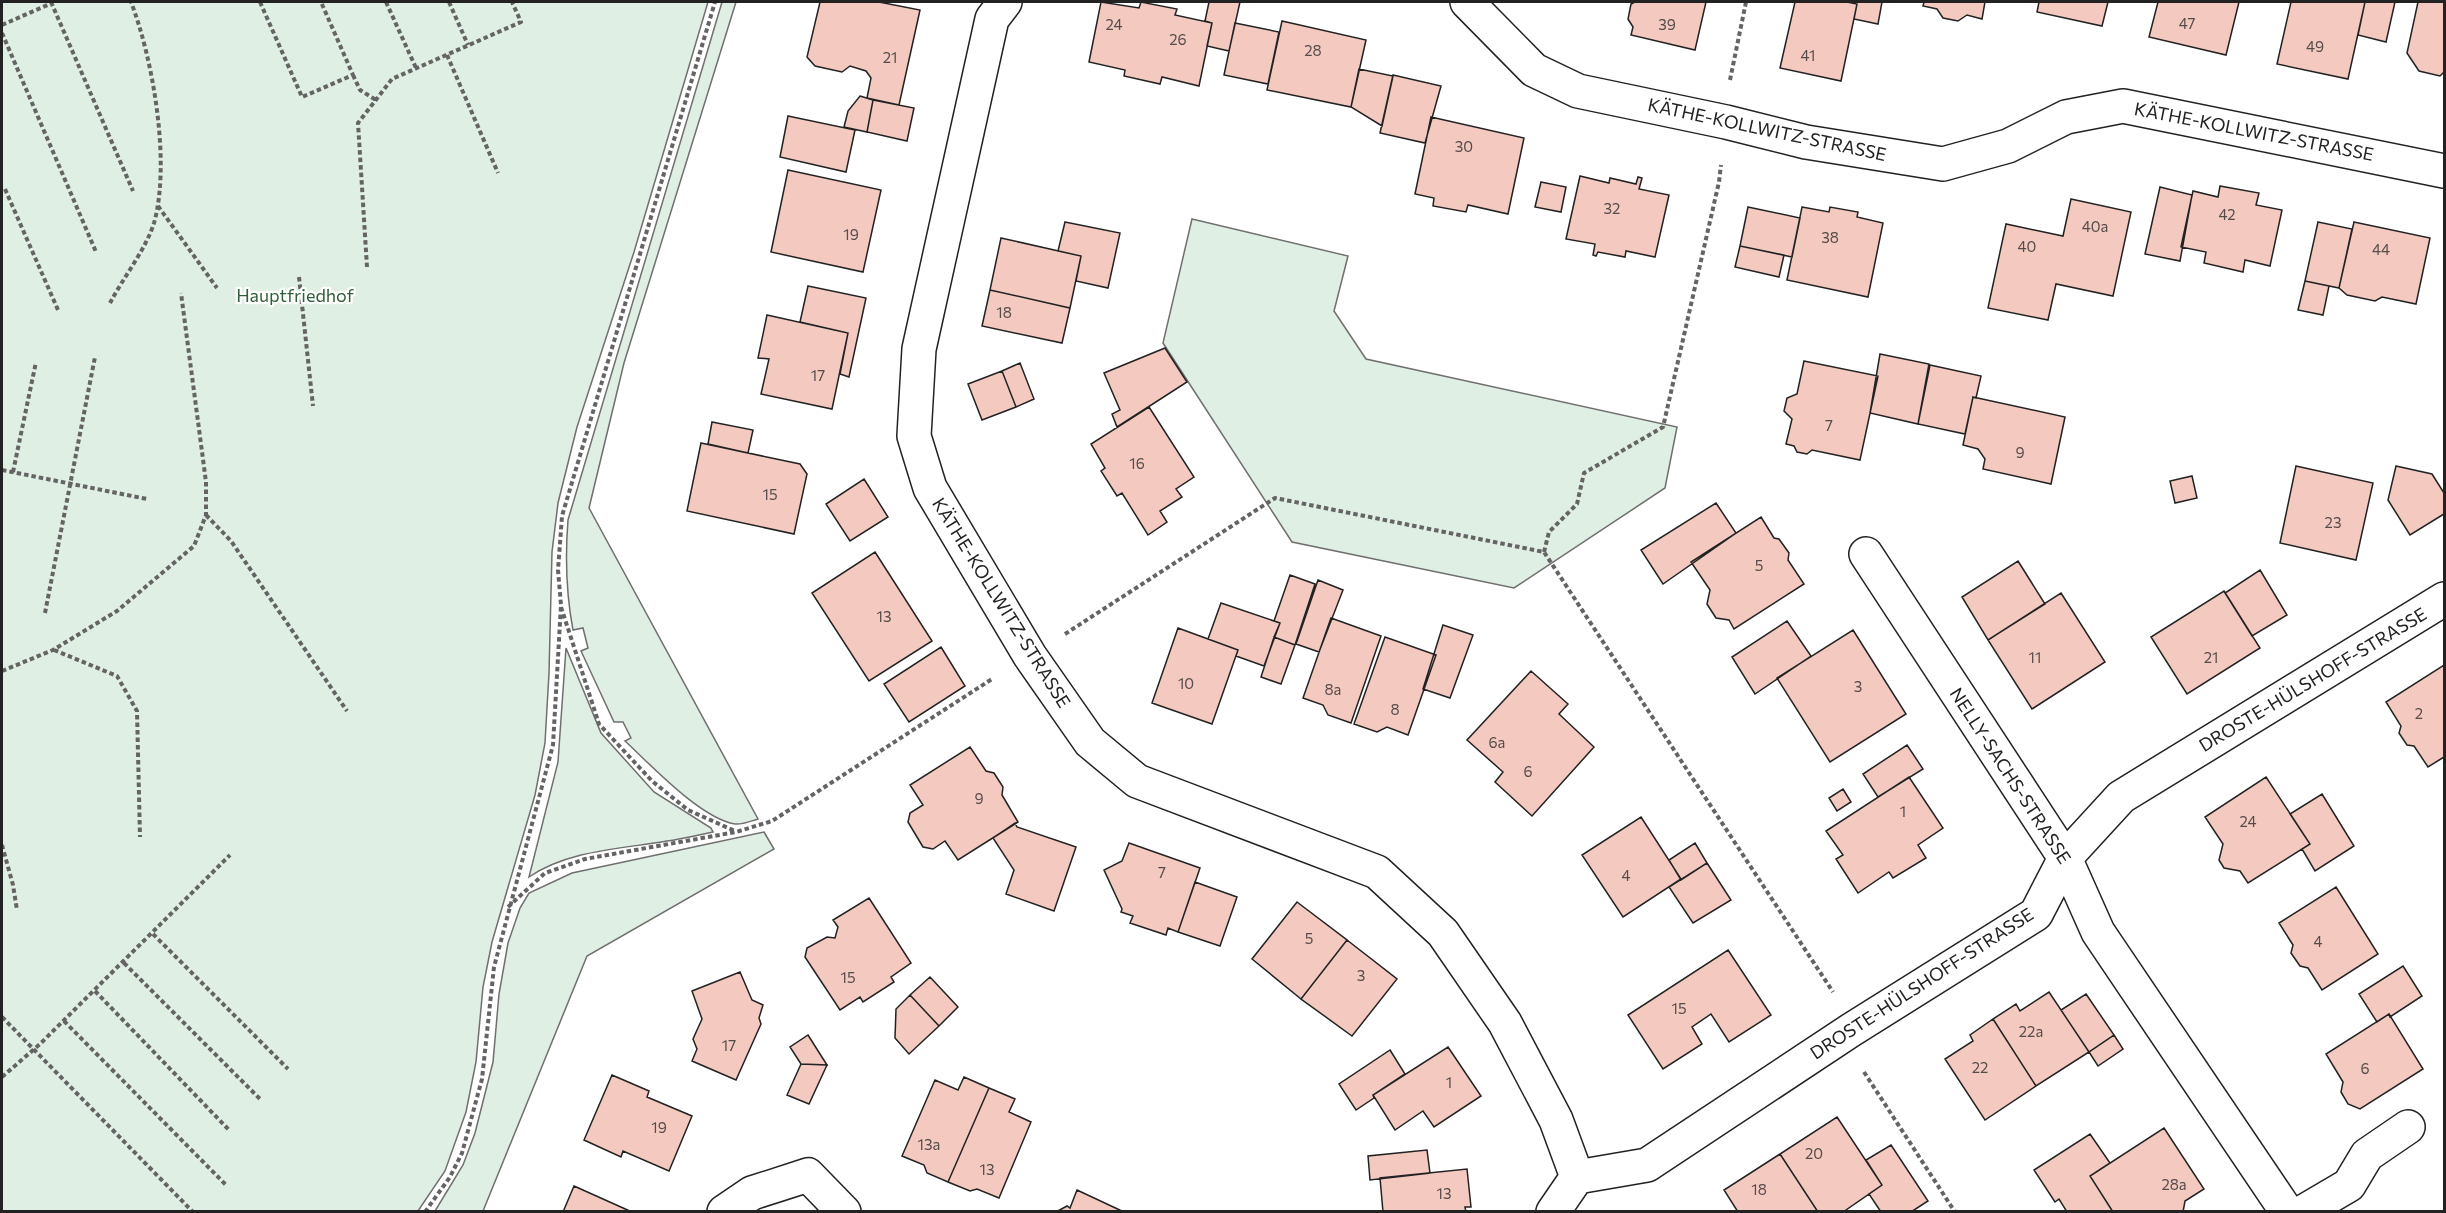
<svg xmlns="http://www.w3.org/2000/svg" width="2446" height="1213" font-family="Commissioner,sans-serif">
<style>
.green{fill:#e0efe3;stroke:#6f6f6f;stroke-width:1.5}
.building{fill:#f3c9c0;stroke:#222;stroke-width:1.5}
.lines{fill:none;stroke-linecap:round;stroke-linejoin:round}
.minor-casing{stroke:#222;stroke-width:36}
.path{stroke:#646464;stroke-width:4;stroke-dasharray:4.5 3;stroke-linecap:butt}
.minor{stroke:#fff;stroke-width:33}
.labels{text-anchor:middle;stroke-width:4.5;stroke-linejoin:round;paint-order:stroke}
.number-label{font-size:15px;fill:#564c4a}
.street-label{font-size:18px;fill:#222;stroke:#fff}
.park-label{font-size:18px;fill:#2f5e38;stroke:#fff}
</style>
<rect width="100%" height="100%" fill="#fff"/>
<path class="green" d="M 2,2 L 708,2 L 634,252 L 577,427 L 558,503 L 552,552 L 549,673 L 545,743 L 535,795 L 492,942 L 483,987 L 476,1062 L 466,1112 L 445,1171 L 418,1211 L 2,1211 Z
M 722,2 L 736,2 L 624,363 L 589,508 L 758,819 C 751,821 742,825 735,824 C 700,818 651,765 625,741 L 631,738 L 623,722 L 614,722 L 581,651 L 588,648 L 583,628 L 573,630 C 566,593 565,558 568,520 Z
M 1192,219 L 1348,256 L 1334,311 L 1366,359 L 1677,427 L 1665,488 L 1514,588 L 1292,542 L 1163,343 Z
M 566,648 L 601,733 L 654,792 L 711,828 L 713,832 C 698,835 682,839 667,841 C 621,849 569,850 529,877 L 558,762 Z
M 764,832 L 774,849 L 587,956 L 483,1211 L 435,1211 L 463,1165 L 475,1133 L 493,1062 L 499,994 L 508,943 L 520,908 L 529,893 L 572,873 Z"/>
<path class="building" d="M 820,2 L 879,2 L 920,10 L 899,105 L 867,98 L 871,78 L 866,71 L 850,66 L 842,72 L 815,66 L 807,57 Z
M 1101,2 L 1139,8 L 1141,2 L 1177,9 L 1175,15 L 1212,23 L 1199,86 L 1162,77 L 1160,84 L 1124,76 L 1125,70 L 1089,62 Z
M 1209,2 L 1240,2 L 1229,51 L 1207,46 L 1212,23 L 1205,21 Z
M 1635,2 L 1706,2 L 1695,50 L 1631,35 L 1633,27 L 1628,19 L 1631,4 Z
M 1795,2 L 1847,2 L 1857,4 L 1841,81 L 1780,68 Z
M 1847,2 L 1882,2 L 1878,24 L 1854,19 L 1857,4 Z
M 1924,2 L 1985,2 L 1982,19 L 1967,15 L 1958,21 L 1943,18 L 1937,9 L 1923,6 Z
M 2039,2 L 2108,2 L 2102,26 L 2037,12 Z
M 2158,2 L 2239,2 L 2226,55 L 2149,37 Z
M 2291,2 L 2365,2 L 2348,79 L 2277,64 Z
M 2365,2 L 2395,2 L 2386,42 L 2358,35 Z
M 2418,2 L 2444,2 L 2444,72 L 2440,76 L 2419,71 L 2407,53 Z
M 1282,21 L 1366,40 L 1351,107 L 1267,90 Z
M 1235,23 L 1279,32 L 1268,84 L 1224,75 Z
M 1359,69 L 1393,76 L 1382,126 L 1351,107 Z
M 1393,75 L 1441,86 L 1425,143 L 1380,133 Z
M 860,96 L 873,100 L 867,132 L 844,127 L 848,111 Z
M 873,100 L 914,108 L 907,141 L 867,132 Z
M 788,116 L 855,130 L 846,172 L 780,157 Z
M 1431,117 L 1524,138 L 1508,214 L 1468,205 L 1466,212 L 1433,206 L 1434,198 L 1415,194 Z
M 788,170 L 881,190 L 863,272 L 771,252 Z
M 1580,176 L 1609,183 L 1610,178 L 1636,184 L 1638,177 L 1642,178 L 1639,189 L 1669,195 L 1655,257 L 1626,251 L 1625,257 L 1598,252 L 1596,256 L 1593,255 L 1595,244 L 1566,239 Z
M 1541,182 L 1566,187 L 1561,212 L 1535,207 Z
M 2220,186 L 2259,193 L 2256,205 L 2282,210 L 2270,266 L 2245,260 L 2243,272 L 2204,263 L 2206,252 L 2181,247 L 2193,191 L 2218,197 Z
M 2160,187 L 2192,195 L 2180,261 L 2145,254 Z
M 2071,199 L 2131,212 L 2113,296 L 2056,284 L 2048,320 L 1988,308 L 2006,224 L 2063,236 Z
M 1748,207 L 1800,218 L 1792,257 L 1740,246 Z
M 1802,207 L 1829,212 L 1830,207 L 1858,212 L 1857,217 L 1883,223 L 1868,297 L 1787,280 Z
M 1065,222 L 1120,233 L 1108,288 L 1076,281 L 1081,256 L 1058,251 Z
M 2318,222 L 2352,229 L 2339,288 L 2305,281 Z
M 2354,222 L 2430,238 L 2416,304 L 2382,297 L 2375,301 L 2347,295 L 2339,288 Z
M 1001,238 L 1081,256 L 1070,308 L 990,290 Z
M 1740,246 L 1784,255 L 1779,277 L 1735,267 Z
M 2305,281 L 2329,286 L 2323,315 L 2298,310 Z
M 808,286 L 866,298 L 849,377 L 840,374 L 848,333 L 800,322 Z
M 990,290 L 1070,308 L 1062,343 L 982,326 Z
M 767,315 L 848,333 L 832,409 L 761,394 L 769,359 L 758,358 Z
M 1165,348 L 1187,382 L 1117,427 L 1112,414 L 1120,410 L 1104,373 Z
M 1880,354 L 1929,364 L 1918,424 L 1870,413 Z
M 1804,361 L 1878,376 L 1860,460 L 1812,450 L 1807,454 L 1797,452 L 1794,446 L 1786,444 L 1792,419 L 1784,411 L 1787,398 L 1797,394 Z
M 1020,363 L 1034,399 L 1016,407 L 1002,371 Z
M 1930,365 L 1981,376 L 1976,398 L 1973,397 L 1965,434 L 1918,424 Z
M 1002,371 L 1016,407 L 982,420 L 968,384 Z
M 1973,397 L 2065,417 L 2051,484 L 1983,469 L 1985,459 L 1978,449 L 1963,445 Z
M 1149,407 L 1194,477 L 1176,489 L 1182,497 L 1160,511 L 1167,522 L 1148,535 L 1122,493 L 1117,496 L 1101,471 L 1105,468 L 1091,444 Z
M 712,422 L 753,430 L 748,453 L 708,444 Z
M 701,443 L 800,464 L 807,474 L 794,534 L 687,511 Z
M 2296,466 L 2373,483 L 2356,560 L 2280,543 Z
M 2396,466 L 2432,474 L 2444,493 L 2444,514 L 2410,535 L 2388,500 Z
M 2192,476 L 2197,498 L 2175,503 L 2170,481 Z
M 864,479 L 888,517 L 850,541 L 826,504 Z
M 1716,503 L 1736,533 L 1663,584 L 1641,550 Z
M 1761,517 L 1774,538 L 1779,539 L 1789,553 L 1788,560 L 1804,584 L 1734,629 L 1729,620 L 1716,618 L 1707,604 L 1710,590 L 1691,562 Z
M 875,552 L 932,641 L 869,681 L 812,593 Z
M 2018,561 L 2045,604 L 1988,640 L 1962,597 Z
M 2260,570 L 2287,615 L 2252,636 L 2225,593 Z
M 1290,575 L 1315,584 L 1295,645 L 1274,637 L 1280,623 L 1274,621 Z
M 1318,580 L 1343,590 L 1319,652 L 1296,644 Z
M 2224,591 L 2260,648 L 2187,694 L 2151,637 Z
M 2061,593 L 2105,662 L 2032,709 L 1988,640 Z
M 1221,603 L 1280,623 L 1264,666 L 1236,656 L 1238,650 L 1208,639 Z
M 1331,618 L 1381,636 L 1351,723 L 1328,715 L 1323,705 L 1303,698 Z
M 1787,621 L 1811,656 L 1755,694 L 1732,657 Z
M 1443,625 L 1473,635 L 1450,698 L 1423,689 Z
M 1178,628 L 1238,650 L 1212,724 L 1152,703 Z
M 1853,630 L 1906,714 L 1830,762 L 1777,678 Z
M 1274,637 L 1295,645 L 1281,684 L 1261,677 Z
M 1385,637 L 1436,655 L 1408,735 L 1387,727 L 1377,732 L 1354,724 Z
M 941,647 L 965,686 L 909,722 L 884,684 Z
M 2444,665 L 2444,757 L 2428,767 L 2414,746 L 2407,745 L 2399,733 L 2401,726 L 2386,702 Z
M 1531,671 L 1568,704 L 1559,714 L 1594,747 L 1532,816 L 1495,782 L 1503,772 L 1467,740 Z
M 1907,745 L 1923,769 L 1878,797 L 1863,774 Z
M 970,747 L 986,771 L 994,773 L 1003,787 L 1002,795 L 1018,822 L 958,860 L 945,841 L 933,849 L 923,847 L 908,822 L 910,813 L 923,805 L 910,785 Z
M 1909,777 L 1943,828 L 1918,845 L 1926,858 L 1893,878 L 1889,872 L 1858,893 L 1836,859 L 1843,855 L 1826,831 Z
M 2266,777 L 2310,844 L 2248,883 L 2240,871 L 2224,868 L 2219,860 L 2223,844 L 2205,817 Z
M 1843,789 L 1851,802 L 1837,811 L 1829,798 Z
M 2322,794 L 2354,846 L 2315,871 L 2302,849 L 2310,844 L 2290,814 Z
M 1641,817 L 1681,879 L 1623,917 L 1582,855 Z
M 1015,823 L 1017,827 L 1076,847 L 1054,911 L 1006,894 L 1014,870 L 993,838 Z
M 1129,843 L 1200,868 L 1178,932 L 1168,928 L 1166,935 L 1130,923 L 1133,916 L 1121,912 L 1122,909 L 1104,870 L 1122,861 Z
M 1695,843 L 1707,863 L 1681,880 L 1669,860 Z
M 1707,863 L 1731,900 L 1693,923 L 1669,887 Z
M 1195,882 L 1237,897 L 1220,946 L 1178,932 Z
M 2336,887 L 2378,954 L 2322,990 L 2308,968 L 2300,966 L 2291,953 L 2293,945 L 2279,923 Z
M 869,898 L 911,963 L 891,977 L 894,982 L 863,1002 L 860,997 L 840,1010 L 805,957 L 807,948 L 827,937 L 835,938 L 838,927 L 833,920 Z
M 1297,902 L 1347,940 L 1301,999 L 1252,959 Z
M 1347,940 L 1397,979 L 1352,1036 L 1301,999 Z
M 1728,950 L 1771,1015 L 1729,1042 L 1711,1014 L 1692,1027 L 1702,1044 L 1663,1069 L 1628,1015 Z
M 2403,966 L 2422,996 L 2390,1017 L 2389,1014 L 2377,1022 L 2359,994 Z
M 740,972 L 752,1000 L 763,1005 L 759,1018 L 761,1024 L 736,1080 L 692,1061 L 697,1049 L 693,1039 L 702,1019 L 692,991 Z
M 930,977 L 958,1007 L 939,1026 L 910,995 Z
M 2049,992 L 2089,1052 L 2036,1086 L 1993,1019 L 2016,1004 L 2020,1011 Z
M 2086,994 L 2114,1035 L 2089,1052 L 2061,1010 Z
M 910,995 L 939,1026 L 909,1054 L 895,1038 L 896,1009 Z
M 2389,1014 L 2423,1069 L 2360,1109 L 2348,1104 L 2341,1092 L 2343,1082 L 2326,1054 Z
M 1993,1019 L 2036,1086 L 1985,1120 L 1945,1059 L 1973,1041 L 1970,1035 Z
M 808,1035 L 827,1065 L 801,1064 L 790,1047 Z
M 2114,1035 L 2123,1049 L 2098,1066 L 2089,1052 Z
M 1448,1047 L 1481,1096 L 1434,1127 L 1423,1111 L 1395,1130 L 1373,1095 Z
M 1390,1050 L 1405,1074 L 1373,1095 L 1374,1098 L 1356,1110 L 1339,1084 Z
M 801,1064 L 827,1065 L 809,1104 L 787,1095 Z
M 612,1075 L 649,1091 L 647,1097 L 692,1116 L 669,1171 L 623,1151 L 621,1157 L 584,1140 Z
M 964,1077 L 989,1088 L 948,1182 L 927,1173 L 924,1165 L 902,1156 L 935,1080 L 958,1090 Z
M 989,1088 L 1015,1099 L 1009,1112 L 1031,1122 L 999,1198 L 977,1189 L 970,1191 L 948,1182 Z
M 1837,1117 L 1882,1185 L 1843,1212 L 1818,1212 L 1780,1154 Z
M 2164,1128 L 2204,1189 L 2185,1201 L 2183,1212 L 2113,1212 L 2090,1176 Z
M 2090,1134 L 2110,1163 L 2090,1176 L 2113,1212 L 2067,1212 L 2059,1199 L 2055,1202 L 2034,1170 Z
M 1891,1145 L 1928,1201 L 1911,1212 L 1881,1212 L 1869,1194 L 1882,1185 L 1866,1160 Z
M 1427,1150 L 1430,1173 L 1370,1180 L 1368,1156 Z
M 1780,1154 L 1818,1212 L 1738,1212 L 1724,1190 Z
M 1467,1169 L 1471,1207 L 1465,1207 L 1466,1212 L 1383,1212 L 1380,1178 Z
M 574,1186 L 632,1212 L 563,1212 Z
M 1077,1190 L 1124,1212 L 1056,1212 L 1067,1206 L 1070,1208 Z"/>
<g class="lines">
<g class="minor-casing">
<path id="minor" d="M 1005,2 L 992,19 L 919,349 L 914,436 L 930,488 L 1030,656 L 1090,742 L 1137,781 L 1377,872 L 1443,933 L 1505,1023 L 1556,1120 L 1577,1177
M 1467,2 L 1534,70 L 1578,91 L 1726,122 L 1806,142 L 1943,164 L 2008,146 L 2066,117 L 2123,106 L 2444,171
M 1866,554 L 2065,858 L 2098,932 L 2287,1212
M 724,1212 L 752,1193 L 808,1175 L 844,1212
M 1553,1212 L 1577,1177 L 1647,1165 L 1851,1030 L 2036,914 L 2065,858 L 2121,797 L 2444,599
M 2303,1212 L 2349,1185 L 2367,1155 L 2408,1127"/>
</g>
<path class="path" d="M 51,2 L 133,191
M 260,2 L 302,97 L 353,75 L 321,2
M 386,2 L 416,68
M 449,2 L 468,45
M 2,25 L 52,3
M 2,33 L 96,252
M 447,55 L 498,173
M 353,75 L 360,90 L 376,100
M 1730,80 L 1746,2
M 5,189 L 58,310
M 158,206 L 217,288
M 367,267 L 358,123 L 392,79 L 521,22 L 512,2
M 299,277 L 313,406
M 110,303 C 123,278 146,249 154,223 C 171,163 153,59 131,2
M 2,470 L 147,499
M 13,472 L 36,362
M 206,515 L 231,541 L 347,711
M 1544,552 L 1549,532 L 1577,504 L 1584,473 L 1663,427 L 1719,182 L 1721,165
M 561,607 L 599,724 L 652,781 L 688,810 L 735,831
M 45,613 L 95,357
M 1065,634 L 1275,498 L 1544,552 L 1833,992
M 54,650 L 117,676 L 137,711 L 140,837
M 2,671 L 53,650 L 117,611 L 194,546 L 206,515 L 206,482 L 181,293
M 2,845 L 13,885 L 17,910
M 508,907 L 545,873 L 585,859 L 736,832 L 772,821 L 992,679
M 153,934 L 288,1069
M 124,963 L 260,1099
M 95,991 L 229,1130
M 2,1017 L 193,1212
M 64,1021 L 226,1185
M 1864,1072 L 1955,1212
M 2,1077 L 40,1044 L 230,855
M 425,1212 L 450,1177 L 462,1153 L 482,1079 L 494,967 L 553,745 L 561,605 L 558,570 L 562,516 L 715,2"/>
<use href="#minor" class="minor"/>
</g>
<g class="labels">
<g class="number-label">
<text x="2187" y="29">47</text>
<text x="1114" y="30">24</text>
<text x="1667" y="30">39</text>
<text x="1178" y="45">26</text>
<text x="2315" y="52">49</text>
<text x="1313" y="56">28</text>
<text x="1808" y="61">41</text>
<text x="890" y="63">21</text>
<text x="1464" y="152">30</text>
<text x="1612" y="214">32</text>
<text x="2227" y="220">42</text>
<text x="2095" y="232">40a</text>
<text x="851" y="240">19</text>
<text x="1830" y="243">38</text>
<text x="2027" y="252">40</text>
<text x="2381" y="255">44</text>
<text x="1004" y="318">18</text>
<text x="818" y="381">17</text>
<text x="1829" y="431">7</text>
<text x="2020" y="458">9</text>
<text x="1137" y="469">16</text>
<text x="770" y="500">15</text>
<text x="2333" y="528">23</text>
<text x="1759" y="571">5</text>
<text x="884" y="622">13</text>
<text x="2035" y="663">11</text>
<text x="2211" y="663">21</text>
<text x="1186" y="689">10</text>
<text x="1858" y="692">3</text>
<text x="1333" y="695">8a</text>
<text x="1395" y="715">8</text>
<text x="2419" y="719">2</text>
<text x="1497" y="748">6a</text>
<text x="1528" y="777">6</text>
<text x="979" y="804">9</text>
<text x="1903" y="817">1</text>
<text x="2248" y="827">24</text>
<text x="1162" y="878">7</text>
<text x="1626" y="881">4</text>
<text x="1309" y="944">5</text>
<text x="2318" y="947">4</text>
<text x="1361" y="981">3</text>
<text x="848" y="983">15</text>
<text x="1679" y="1014">15</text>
<text x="2031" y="1037">22a</text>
<text x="729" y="1051">17</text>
<text x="1980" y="1073">22</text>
<text x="2365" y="1074">6</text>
<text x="1449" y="1088">1</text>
<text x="659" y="1133">19</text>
<text x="929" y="1150">13a</text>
<text x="1814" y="1159">20</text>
<text x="987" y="1175">13</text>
<text x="2174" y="1190">28a</text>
<text x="1759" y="1195">18</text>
<text x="1444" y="1199">13</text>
</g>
<g class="street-label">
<text transform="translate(1767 130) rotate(12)" y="6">KÄTHE-KOLLWITZ-STRASSE</text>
<text transform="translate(2254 132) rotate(11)" y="6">KÄTHE-KOLLWITZ-STRASSE</text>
<text transform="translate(1001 603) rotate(58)" y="6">KÄTHE-KOLLWITZ-STRASSE</text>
<text transform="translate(2313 680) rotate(-31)" y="6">DROSTE-HÜLSHOFF-STRASSE</text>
<text transform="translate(2010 776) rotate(57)" y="6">NELLY-SACHS-STRASSE</text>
<text transform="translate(1922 984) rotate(-33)" y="6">DROSTE-HÜLSHOFF-STRASSE</text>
</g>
<g class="park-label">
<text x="295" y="302">Hauptfriedhof</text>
</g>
</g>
<rect width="2446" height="1213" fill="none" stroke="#222222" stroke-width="6"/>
</svg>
